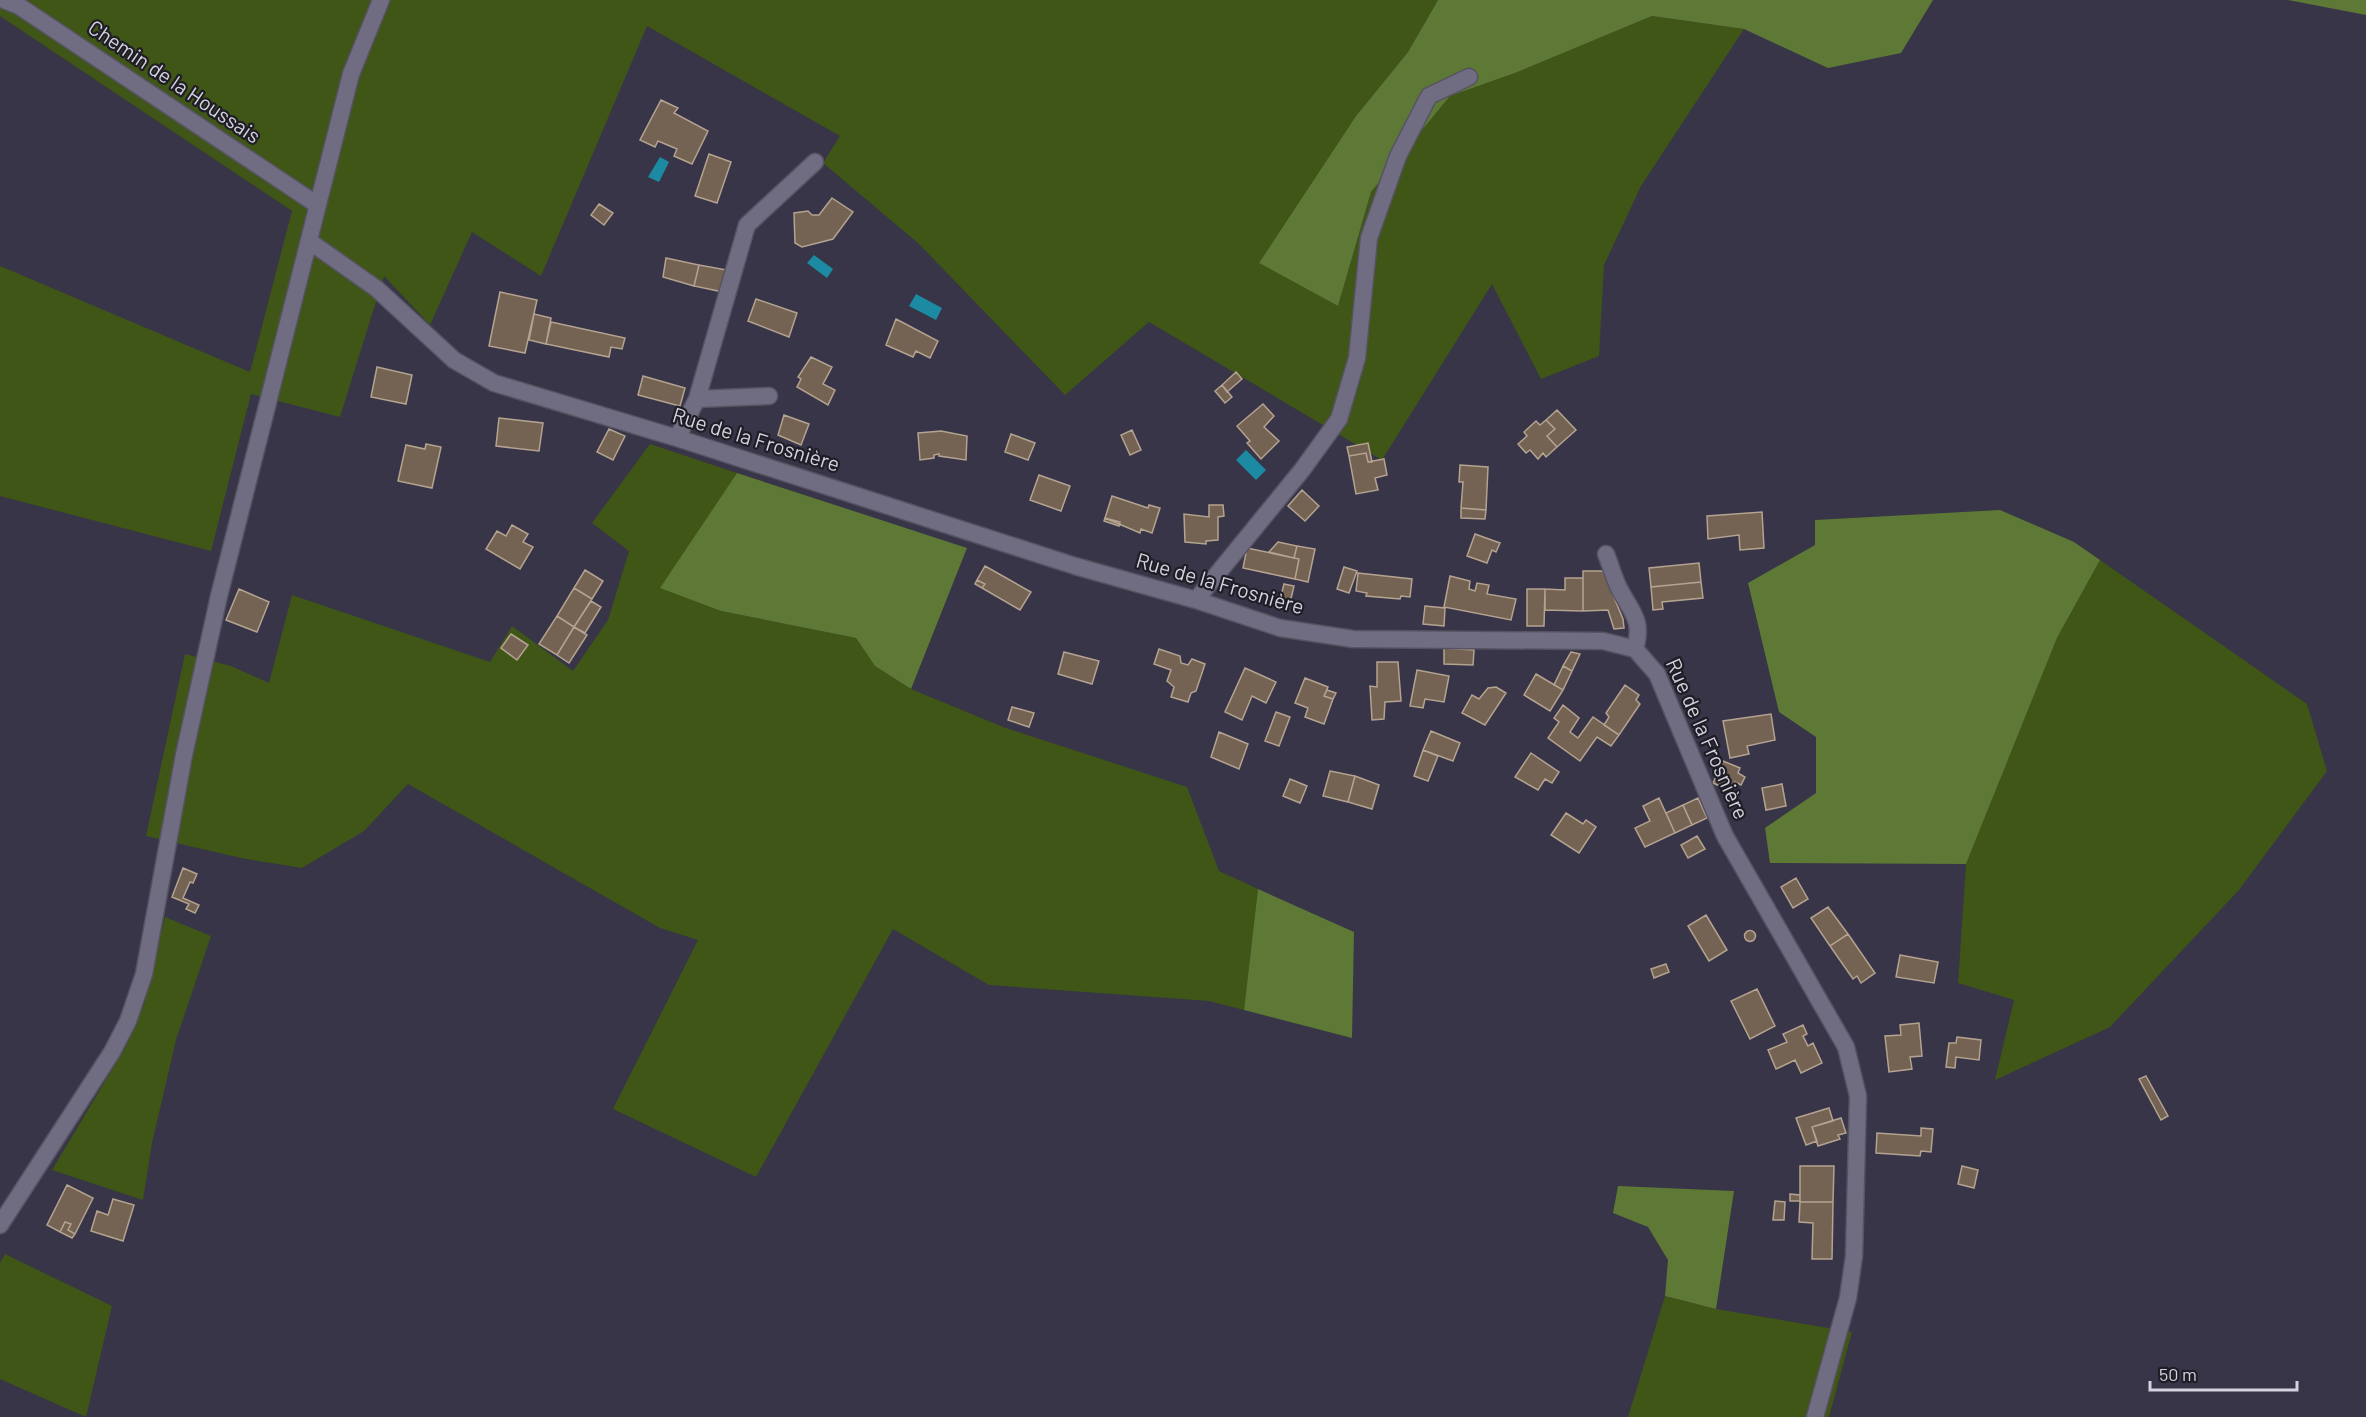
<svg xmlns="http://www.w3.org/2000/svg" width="2366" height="1417" font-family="Barlow,sans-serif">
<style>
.green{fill:#3f5616}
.forest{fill:#5e7935}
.water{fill:#1c8aa3}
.building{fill:#746353;stroke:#b5a391;stroke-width:1.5}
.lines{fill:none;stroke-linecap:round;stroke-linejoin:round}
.street-casing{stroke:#555362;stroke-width:19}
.street{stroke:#706d82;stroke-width:16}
.labels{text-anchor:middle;stroke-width:4.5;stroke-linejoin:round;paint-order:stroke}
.street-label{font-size:21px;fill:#d3d2de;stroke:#1f1e26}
</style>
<rect width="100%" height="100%" fill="#373547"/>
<path class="green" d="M 0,0 L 1438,0 L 1408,52 L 1356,116 L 1259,263 L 1338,306 L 1371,192 L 1450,96 L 1515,73 L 1652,16 L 1744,29 L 1641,186 L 1604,265 L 1599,356 L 1541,379 L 1492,284 L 1382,460 L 1149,322 L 1065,395 L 918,243 L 823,163 L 840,136 L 647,26 L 541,276 L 472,232 L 430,325 L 384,276 L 340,417 L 251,394 L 211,551 L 0,496 L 0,266 L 250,372 L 292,211 L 0,16 Z
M 650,444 L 737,473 L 661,588 L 721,611 L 856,638 L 875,666 L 911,689 L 1003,727 L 1187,787 L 1219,871 L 1258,889 L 1244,1010 L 1209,1001 L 989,985 L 893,929 L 756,1177 L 613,1109 L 698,940 L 660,928 L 408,784 L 364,831 L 302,868 L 241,858 L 146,836 L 185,654 L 231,666 L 269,683 L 292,595 L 490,662 L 512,626 L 573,671 L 608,620 L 629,551 L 592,523 Z
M 2100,560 L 2307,704 L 2327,771 L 2239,890 L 2110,1027 L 1995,1080 L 2014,1000 L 1958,983 L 1966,864 L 2057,638 Z
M 165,917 L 211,936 L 176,1040 L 152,1143 L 143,1200 L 52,1170 L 125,1048 L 144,1004 Z
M 5,1254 L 112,1306 L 86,1417 L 0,1379 L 0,1263 Z
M 1665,1296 L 1716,1309 L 1852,1332 L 1829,1417 L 1628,1417 Z"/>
<path class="forest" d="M 1438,0 L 1933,0 L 1901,53 L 1828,68 L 1744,29 L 1652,16 L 1515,73 L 1450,96 L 1371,192 L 1338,306 L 1259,263 L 1356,116 L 1408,52 Z
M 2288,0 L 2366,0 L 2366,15 Z
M 737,473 L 967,548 L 911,689 L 875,666 L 856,638 L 721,611 L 660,588 Z
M 2000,510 L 2074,542 L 2100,560 L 2057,638 L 1966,864 L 1770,863 L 1765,828 L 1816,793 L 1816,737 L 1779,712 L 1748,583 L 1815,545 L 1815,520 Z
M 1258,889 L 1354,932 L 1352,1038 L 1244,1010 Z
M 1618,1186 L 1734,1191 L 1716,1309 L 1665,1296 L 1668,1260 L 1648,1227 L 1613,1213 Z"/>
<path class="water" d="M 660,157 L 669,162 L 659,182 L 648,177 Z
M 814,255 L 833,269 L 827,278 L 807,263 Z
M 916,294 L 942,308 L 936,320 L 909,306 Z
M 1246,450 L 1266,470 L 1256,480 L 1236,460 Z"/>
<path class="building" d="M 661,100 L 678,108 L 674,113 L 708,131 L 692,164 L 674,156 L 677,149 L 658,141 L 655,147 L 640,140 Z
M 709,154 L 731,162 L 717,203 L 695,196 Z
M 832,198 L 853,212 L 833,239 L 802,247 L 795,243 L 794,213 L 808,211 L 812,215 L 819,215 Z
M 599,204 L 613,213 L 604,225 L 591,215 Z
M 666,258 L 699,265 L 694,286 L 663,277 Z
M 699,265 L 727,270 L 723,292 L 694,286 Z
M 500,292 L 537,300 L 525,353 L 489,346 Z
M 756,299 L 797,313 L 789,337 L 748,321 Z
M 534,314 L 551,318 L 546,344 L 529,340 Z
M 896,319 L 938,341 L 930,358 L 916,351 L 913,357 L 886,345 Z
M 551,322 L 625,338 L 622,349 L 611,347 L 609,357 L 546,344 Z
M 811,357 L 832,367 L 823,384 L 835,390 L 828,405 L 797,387 L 801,379 L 798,377 Z
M 377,367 L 412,375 L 406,404 L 371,397 Z
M 1236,372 L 1242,379 L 1227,392 L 1222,385 Z
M 643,376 L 685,388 L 680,406 L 638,395 Z
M 1222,385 L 1232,397 L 1225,403 L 1215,391 Z
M 1263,404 L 1274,416 L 1264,427 L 1279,441 L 1261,459 L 1247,443 L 1250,441 L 1237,426 Z
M 1557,410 L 1576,430 L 1557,447 L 1547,436 L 1555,429 L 1546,420 Z
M 784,415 L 809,424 L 801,445 L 778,435 Z
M 499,418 L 543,423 L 539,451 L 496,446 Z
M 1546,420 L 1555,429 L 1547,436 L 1557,447 L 1546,457 L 1543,453 L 1538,459 L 1530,450 L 1526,453 L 1518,444 L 1527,436 L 1524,432 L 1536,421 L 1540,425 Z
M 609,429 L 625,436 L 613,460 L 597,452 Z
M 1132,430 L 1141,450 L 1130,455 L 1121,435 Z
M 941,431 L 967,436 L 966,460 L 939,456 L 939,454 L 934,455 L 934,458 L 920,460 L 918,433 Z
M 1011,434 L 1035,443 L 1028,460 L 1005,452 Z
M 1368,443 L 1372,462 L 1368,462 L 1366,453 L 1349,456 L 1347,447 Z
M 426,444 L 441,447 L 432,488 L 398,481 L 406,445 L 425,449 Z
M 1366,453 L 1368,462 L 1384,459 L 1387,475 L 1375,478 L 1378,490 L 1356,494 L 1349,456 Z
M 1460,465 L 1488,467 L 1486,510 L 1461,508 L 1463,482 L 1459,482 Z
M 1039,475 L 1070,486 L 1061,511 L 1030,500 Z
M 1302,490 L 1319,506 L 1305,521 L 1288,506 Z
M 1112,496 L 1148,508 L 1149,505 L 1160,508 L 1152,533 L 1141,529 L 1140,533 L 1105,518 Z
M 1209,505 L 1223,505 L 1224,516 L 1218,517 L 1218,540 L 1206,541 L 1206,544 L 1185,542 L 1184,514 L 1209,517 Z
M 1461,508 L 1486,510 L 1485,519 L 1461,518 Z
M 1762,512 L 1764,548 L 1740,550 L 1739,535 L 1708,539 L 1707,516 Z
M 1105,518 L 1120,522 L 1119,526 L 1104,521 Z
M 512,525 L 528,534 L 523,542 L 533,547 L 520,569 L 486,549 L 497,531 L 506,536 Z
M 1475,534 L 1500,543 L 1496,552 L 1492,550 L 1487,563 L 1467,556 Z
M 1278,542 L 1297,546 L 1294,558 L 1269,552 Z
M 1297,546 L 1315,549 L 1308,582 L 1295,579 L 1299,559 L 1294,558 Z
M 1247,548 L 1299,559 L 1295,579 L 1243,568 Z
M 1699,563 L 1701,582 L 1651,587 L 1649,568 Z
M 985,566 L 1031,592 L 1020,610 L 982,588 L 985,584 L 977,580 Z
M 1344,567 L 1357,571 L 1349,593 L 1337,589 Z
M 585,570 L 603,581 L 592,599 L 574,588 Z
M 1583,571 L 1603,571 L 1623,619 L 1624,628 L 1614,629 L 1608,610 L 1583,611 Z
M 1358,573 L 1412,579 L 1410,597 L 1401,596 L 1400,599 L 1366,596 L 1367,593 L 1356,591 Z
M 1450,576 L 1470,581 L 1469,589 L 1475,591 L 1477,583 L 1489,585 L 1487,594 L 1516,599 L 1511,620 L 1444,607 Z
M 1565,578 L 1583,578 L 1583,611 L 1545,610 L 1545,589 L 1565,590 Z
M 977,580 L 985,584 L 982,588 L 975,584 Z
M 1701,582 L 1703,598 L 1662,602 L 1663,609 L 1653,610 L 1651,587 Z
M 1284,584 L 1294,586 L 1289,607 L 1279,604 Z
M 574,588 L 592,599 L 574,627 L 557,616 Z
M 239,589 L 269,602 L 257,632 L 226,620 Z
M 1527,589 L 1545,589 L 1544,626 L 1527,626 Z
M 591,601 L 601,607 L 585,633 L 574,627 Z
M 1425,606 L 1445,608 L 1444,626 L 1423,624 Z
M 557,616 L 574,627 L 557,655 L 539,644 Z
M 574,627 L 587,635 L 569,663 L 557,655 Z
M 511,634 L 528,645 L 517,660 L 501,648 Z
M 1444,648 L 1474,650 L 1473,665 L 1444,664 Z
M 1159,649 L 1180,656 L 1181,663 L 1188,665 L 1192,659 L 1205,664 L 1196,691 L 1191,693 L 1188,702 L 1171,697 L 1174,687 L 1167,681 L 1171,670 L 1154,664 Z
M 1064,652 L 1099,661 L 1092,684 L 1058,674 Z
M 1571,652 L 1580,654 L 1572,671 L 1563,666 Z
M 1377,662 L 1398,662 L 1401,701 L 1385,702 L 1384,719 L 1372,720 L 1370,686 L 1377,687 Z
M 1563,666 L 1572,671 L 1563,690 L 1554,685 Z
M 1245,668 L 1276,682 L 1266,703 L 1252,696 L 1242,720 L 1225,712 Z
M 1417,670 L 1449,676 L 1444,702 L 1425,699 L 1423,708 L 1410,706 Z
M 1536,674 L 1563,690 L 1550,711 L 1524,695 Z
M 1305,678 L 1328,687 L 1324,696 L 1333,699 L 1324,724 L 1305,717 L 1308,708 L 1295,703 Z
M 1625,685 L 1639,695 L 1636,700 L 1640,704 L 1619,735 L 1604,725 L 1609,717 L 1606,713 Z
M 1496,687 L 1506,693 L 1485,725 L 1462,713 L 1472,695 L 1479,699 L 1488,688 Z
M 1327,690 L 1336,693 L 1333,699 L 1324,696 Z
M 1563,705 L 1579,718 L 1570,732 L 1578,738 L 1593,717 L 1619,735 L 1611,746 L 1597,737 L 1580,761 L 1548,738 L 1559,722 L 1554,718 Z
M 1012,707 L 1034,713 L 1029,727 L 1008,720 Z
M 1276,712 L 1290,717 L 1279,746 L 1265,741 Z
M 1771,714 L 1775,740 L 1747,746 L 1749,754 L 1730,758 L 1723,721 Z
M 1431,731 L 1460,743 L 1453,761 L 1423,750 Z
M 1219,732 L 1248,744 L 1239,769 L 1211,757 Z
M 1423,750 L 1438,756 L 1428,781 L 1414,776 Z
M 1531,753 L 1559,772 L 1552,783 L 1545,779 L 1538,790 L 1515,777 Z
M 1723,761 L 1740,768 L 1738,773 L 1745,777 L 1741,785 L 1735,782 L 1731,791 L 1713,783 Z
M 1330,771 L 1355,776 L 1348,802 L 1323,796 Z
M 1355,776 L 1379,785 L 1372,809 L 1348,802 Z
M 1290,779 L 1307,786 L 1300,803 L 1283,796 Z
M 1782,784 L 1786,806 L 1766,810 L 1762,788 Z
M 1659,798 L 1675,833 L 1645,847 L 1635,828 L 1650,821 L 1643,806 Z
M 1698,798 L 1707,818 L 1692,825 L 1683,805 Z
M 1683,805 L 1692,825 L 1675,833 L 1666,813 Z
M 1566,813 L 1583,824 L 1586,820 L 1596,827 L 1579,853 L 1551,835 Z
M 1697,836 L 1705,849 L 1688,858 L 1681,845 Z
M 183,868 L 197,874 L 193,883 L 190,882 L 183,898 L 199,905 L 195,913 L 186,909 L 189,904 L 172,897 Z
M 1796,878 L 1808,899 L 1793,908 L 1781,887 Z
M 1828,907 L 1848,934 L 1830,946 L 1811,918 Z
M 1706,915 L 1727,950 L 1709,961 L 1688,926 Z
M1744.5 936a5.5 5.5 0 1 1 11 0a5.5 5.5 0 1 1-11 0Z
M 1848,934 L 1875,973 L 1861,983 L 1857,976 L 1853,979 L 1830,946 Z
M 1900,955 L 1938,962 L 1934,983 L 1896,977 Z
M 1666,964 L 1669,972 L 1654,978 L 1651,969 Z
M 1757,989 L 1775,1026 L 1750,1039 L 1731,1001 Z
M 1919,1023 L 1922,1056 L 1910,1057 L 1912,1069 L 1889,1072 L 1885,1036 L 1901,1035 L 1900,1025 Z
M 1803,1025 L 1807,1034 L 1803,1036 L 1808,1046 L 1813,1043 L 1822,1063 L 1801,1073 L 1795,1060 L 1776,1069 L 1768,1050 L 1787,1042 L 1783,1034 Z
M 1957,1037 L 1981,1040 L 1979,1060 L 1956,1057 L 1955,1068 L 1946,1067 L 1949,1043 L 1956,1043 Z
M 2146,1076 L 2168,1116 L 2161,1120 L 2139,1079 Z
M 1829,1108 L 1833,1121 L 1812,1127 L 1817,1141 L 1806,1145 L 1796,1118 Z
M 1841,1118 L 1846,1133 L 1838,1135 L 1840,1139 L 1818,1146 L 1812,1127 Z
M 1921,1128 L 1933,1129 L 1931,1152 L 1921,1151 L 1920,1156 L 1876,1153 L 1877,1133 L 1921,1136 Z
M 1800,1166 L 1834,1166 L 1833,1202 L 1800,1202 Z
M 1962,1166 L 1978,1170 L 1974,1188 L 1958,1184 Z
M 67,1185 L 93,1198 L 75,1234 L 68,1230 L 71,1224 L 65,1222 L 60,1232 L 47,1225 Z
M 1790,1194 L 1800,1195 L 1800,1201 L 1790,1201 Z
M 113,1199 L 134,1205 L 123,1241 L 91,1231 L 97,1211 L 108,1215 Z
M 1775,1201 L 1785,1202 L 1784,1220 L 1773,1220 Z
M 1800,1202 L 1833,1202 L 1832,1259 L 1812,1259 L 1813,1223 L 1799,1222 Z
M 65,1222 L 71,1224 L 68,1230 L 75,1234 L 72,1238 L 60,1232 Z"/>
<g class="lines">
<g class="street-casing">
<path id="street" d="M 4,0 L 19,6 L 316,204
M 309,241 L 377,289 L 454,360 L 494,383 L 677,438 L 1075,566 L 1196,600 L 1280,628 L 1353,639 L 1603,641 L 1635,649 L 1657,674 L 1725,836 L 1846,1047 L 1858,1096 L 1854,1256 L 1848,1298 L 1815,1417
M 697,399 L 769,396
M 677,438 L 697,399 L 747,225 L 815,162
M 1606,554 C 1611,566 1614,579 1620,590 C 1633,614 1643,621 1635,649
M 1196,600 L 1302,470 L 1339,419 L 1357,358 L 1369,238 L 1398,156 L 1429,96 L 1469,77
M 0,1225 L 112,1052 L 128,1021 L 144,974 L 184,755 L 219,596 L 351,74 L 381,0"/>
</g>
<use href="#street" class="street"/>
</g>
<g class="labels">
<g class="street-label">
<text transform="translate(174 82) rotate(34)" y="7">Chemin de la Houssais</text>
<text transform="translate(756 440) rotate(17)" y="7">Rue de la Frosnière</text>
<text transform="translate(1220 584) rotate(16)" y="7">Rue de la Frosnière</text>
<text transform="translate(1707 739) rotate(66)" y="7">Rue de la Frosnière</text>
</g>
</g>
<path d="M2150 1381v9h147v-9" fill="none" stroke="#d3d2de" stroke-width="3"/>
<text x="2159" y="1381" font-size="18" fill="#d3d2de" stroke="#1f1e26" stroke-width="4.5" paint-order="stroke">50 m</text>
</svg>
